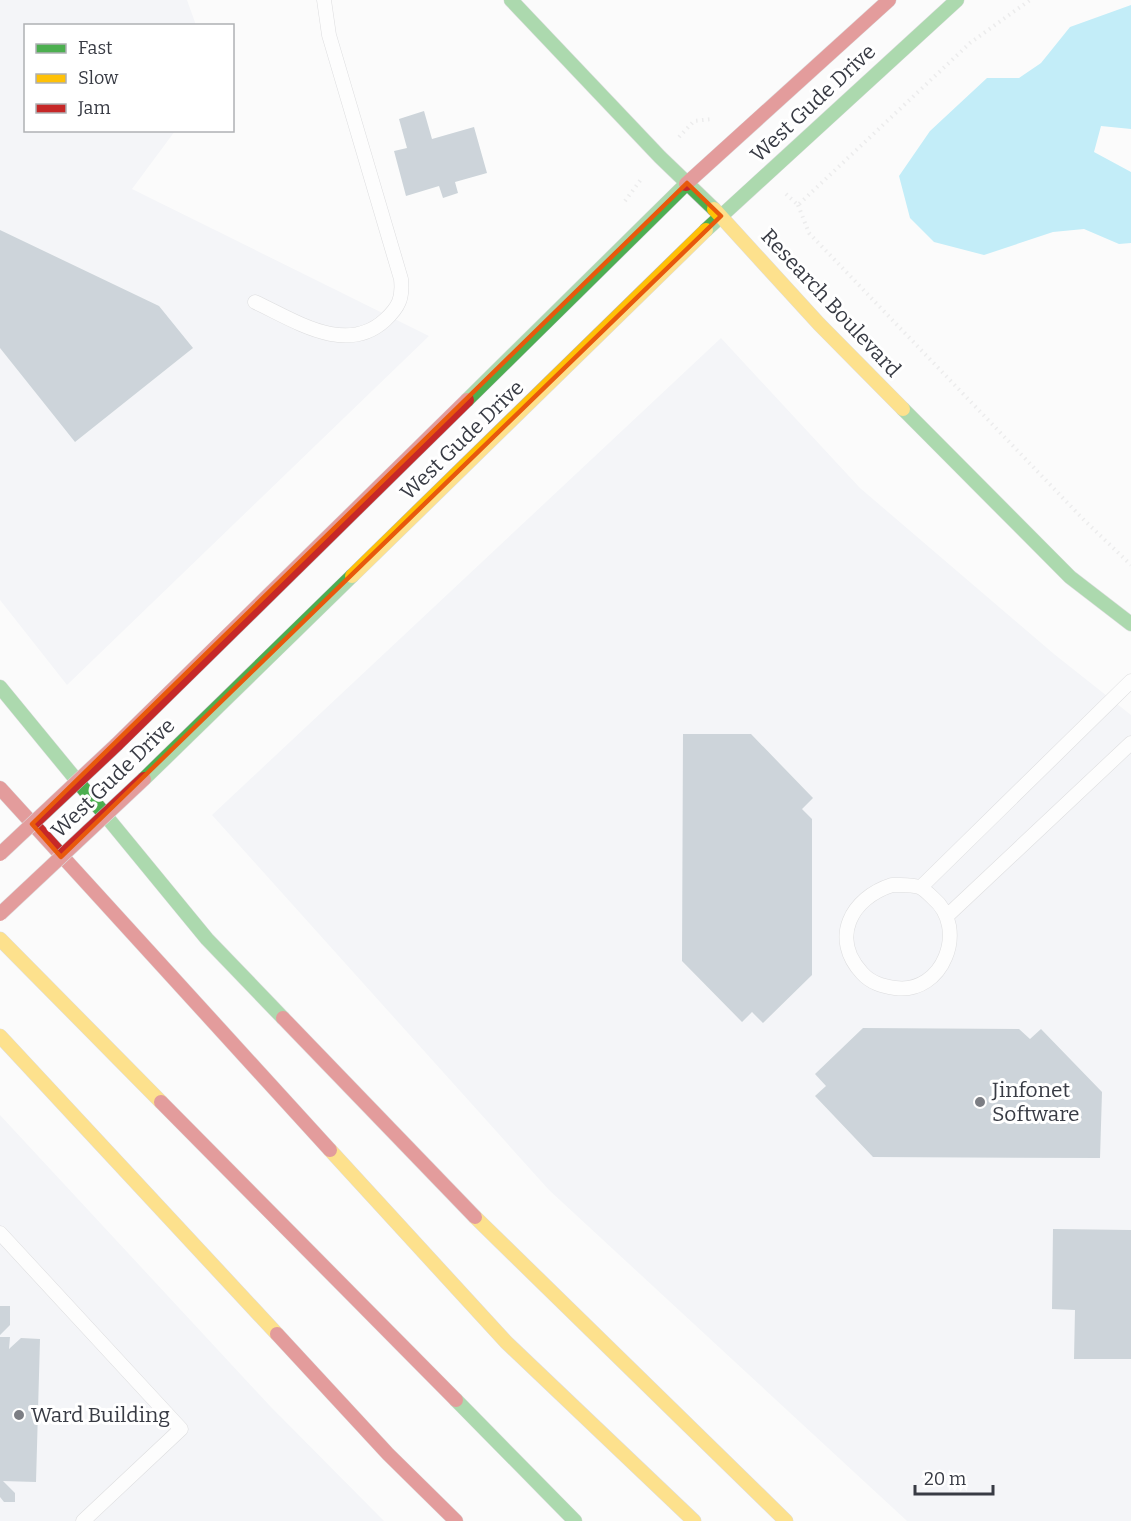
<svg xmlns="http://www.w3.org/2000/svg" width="1131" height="1521" font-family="Bitter,serif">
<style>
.built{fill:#ebedf3}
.water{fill:#7edcf4}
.building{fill:#94a5b1}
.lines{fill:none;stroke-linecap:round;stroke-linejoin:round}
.lane-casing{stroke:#b7b8bc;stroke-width:15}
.fast-casing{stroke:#b7b8bc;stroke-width:15}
.slow-casing{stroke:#b7b8bc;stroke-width:15}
.jam-casing{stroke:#b7b8bc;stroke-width:15}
.path{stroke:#dadadb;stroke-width:4;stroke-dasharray:1.5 4.5;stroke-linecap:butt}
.lane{stroke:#fefefe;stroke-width:14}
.fast{stroke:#4caf50;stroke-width:14}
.slow{stroke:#ffc107;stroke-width:14}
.jam{stroke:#c62828;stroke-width:14}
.jam-bridge-casing{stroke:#b7b8bc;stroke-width:15;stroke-linecap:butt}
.jam-bridge{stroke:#c62828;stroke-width:14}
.marked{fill:none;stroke:#e8590c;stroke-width:4.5;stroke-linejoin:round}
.poi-dot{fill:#7c7e84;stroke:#fff;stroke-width:2}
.labels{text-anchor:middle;stroke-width:6;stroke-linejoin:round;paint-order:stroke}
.street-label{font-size:21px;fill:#383b44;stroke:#fff}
.poi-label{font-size:21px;fill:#383b44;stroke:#fff;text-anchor:start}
</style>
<rect width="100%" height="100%" fill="#fbfbfb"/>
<path class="built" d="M 0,0 L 187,0 L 196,25 L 26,26 L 26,130 L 175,131 L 132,189 L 429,336 L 67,685 L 0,600 Z
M 721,338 L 860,488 L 1054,654 L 1131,715 L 1131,1521 L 907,1521 L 549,1190 L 212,815 Z
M 0,1115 L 270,1406 L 384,1521 L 0,1521 Z"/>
<path class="water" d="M 1131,5 L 1131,129 L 1101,126 L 1094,152 L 1131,172 L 1131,243 L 1119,244 L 1084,229 L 1053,232 L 984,255 L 934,242 L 910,218 L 899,176 L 930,131 L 987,78 L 1019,78 L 1041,63 L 1070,27 Z"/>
<path class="building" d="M 424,111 L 432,139 L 474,127 L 487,173 L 455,182 L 458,193 L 443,198 L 439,186 L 406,196 L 394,151 L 407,148 L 399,119 Z
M 0,230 L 159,306 L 193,348 L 75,442 L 0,348 Z
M 683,734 L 751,734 L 813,798 L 802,809 L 812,819 L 812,975 L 763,1023 L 752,1012 L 742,1022 L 682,961 Z
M 863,1028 L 1019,1029 L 1030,1039 L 1041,1029 L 1102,1092 L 1100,1158 L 873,1157 L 815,1096 L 826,1086 L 815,1074 Z
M 1053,1229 L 1131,1230 L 1131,1359 L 1074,1359 L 1075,1310 L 1052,1309 Z
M 0,1306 L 10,1306 L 10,1325 L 0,1335 Z
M 0,1337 L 10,1337 L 9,1349 L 21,1338 L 40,1339 L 36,1482 L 3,1481 L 15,1493 L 15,1502 L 4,1502 L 0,1497 Z"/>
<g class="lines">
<g class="lane-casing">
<path id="lane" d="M 255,302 C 294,320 346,356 385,320 C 399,307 403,298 401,279 L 329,35 L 324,0
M 892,885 C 900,885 911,884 919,887 C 924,889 929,894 933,898 C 969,928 943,995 895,988 C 882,986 871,983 862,973 C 830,938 851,898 892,885 Z
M 921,887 L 1131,681
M 947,916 L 1131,743
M 0,1233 L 181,1429 L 83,1521"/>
</g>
<g class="fast-casing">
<path id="fast" d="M 511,0 L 660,157 L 714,209
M 706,230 L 957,0
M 467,400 L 686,184
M 903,409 L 1070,577 L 1131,624
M 0,687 L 207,939 L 283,1018
M 144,779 L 352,576
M 456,1400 L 575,1521"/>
</g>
<g class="slow-casing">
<path id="slow" d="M 714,209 L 819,324 L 903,409
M 352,576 L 706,230
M 0,939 L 161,1102
M 0,1036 L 277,1334
M 330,1150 L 506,1342 L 694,1521
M 475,1217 L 786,1521"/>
</g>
<g class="jam-casing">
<path id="jam" d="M 686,184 L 889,0
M 116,745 L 467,400
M 0,788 L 330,1150
M 283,1018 L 475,1217
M 161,1102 L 456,1400
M 277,1334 L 388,1454 L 456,1521"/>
</g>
<path class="path" d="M 679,137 L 694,121 L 712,119
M 786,194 L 798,205 L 970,43 L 1030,0
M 625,201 L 642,178
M 798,205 L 809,233 L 1084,520 L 1131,565"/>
<use href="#lane" class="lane"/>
<use href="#fast" class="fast"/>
<use href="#slow" class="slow"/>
<use href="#jam" class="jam"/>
<g class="jam-bridge-casing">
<path id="jam-bridge" d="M 0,854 L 116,745
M 0,914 L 144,779"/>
</g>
<use href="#jam-bridge" class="jam-bridge"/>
</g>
<path d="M0 0H1131V1521H0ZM 687,183 L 721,216 L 61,857 L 32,824 Z" fill="#fbfbfb" fill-opacity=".55" fill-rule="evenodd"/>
<path class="marked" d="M 687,183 L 721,216 L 61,857 L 32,824 Z"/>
<g class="poi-dot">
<circle cx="980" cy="1102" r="6"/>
<circle cx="19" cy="1415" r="6"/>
</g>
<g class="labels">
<g class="street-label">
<text transform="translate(813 103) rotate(-43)" y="7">West Gude Drive</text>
<text transform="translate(831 303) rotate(47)" y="7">Research Boulevard</text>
<text transform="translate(462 440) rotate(-44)" y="7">West Gude Drive</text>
<text transform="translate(113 778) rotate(-44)" y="7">West Gude Drive</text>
</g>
<g class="poi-label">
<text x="992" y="1097">Jinfonet<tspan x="992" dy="24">Software</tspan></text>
<text x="31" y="1422">Ward Building</text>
</g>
</g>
<rect x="24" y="24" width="210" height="108" fill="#ffffff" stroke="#afb1b4" stroke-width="1.5"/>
<rect x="36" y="44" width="30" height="9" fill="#4caf50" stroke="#afb1b4" stroke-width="1.5"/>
<text x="78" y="54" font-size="18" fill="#383b44">Fast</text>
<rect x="36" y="74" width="30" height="9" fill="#ffc107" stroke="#afb1b4" stroke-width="1.5"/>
<text x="78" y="84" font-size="18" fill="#383b44">Slow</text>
<rect x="36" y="104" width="30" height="9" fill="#c62828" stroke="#afb1b4" stroke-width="1.5"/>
<text x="78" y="114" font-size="18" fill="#383b44">Jam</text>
<path d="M915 1485v9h78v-9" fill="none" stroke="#383b44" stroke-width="3"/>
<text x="924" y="1485" font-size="18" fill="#383b44" stroke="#ffffff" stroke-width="4.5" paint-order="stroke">20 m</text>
</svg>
